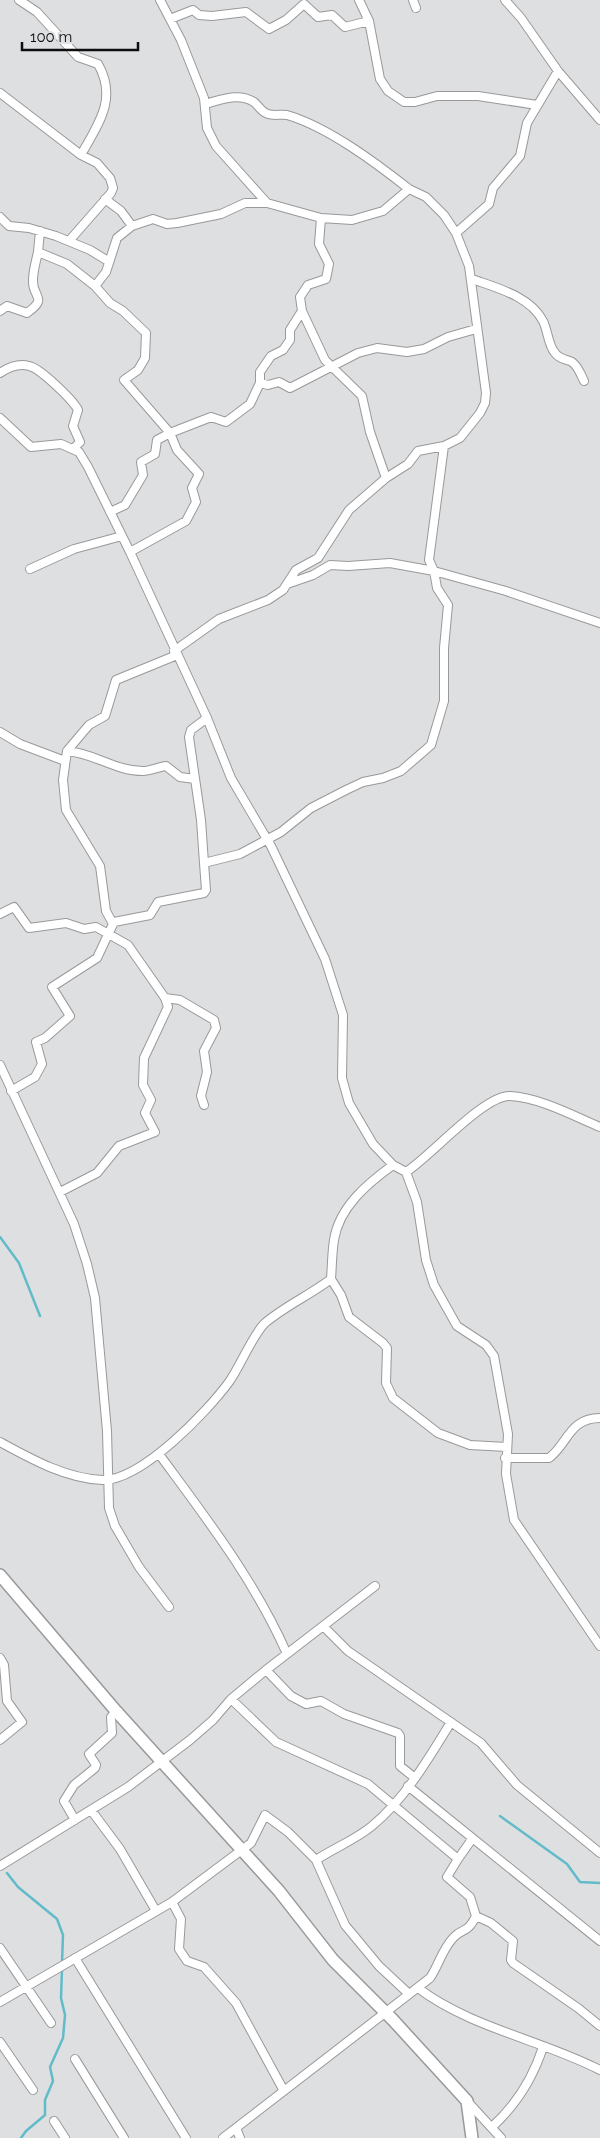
<svg xmlns="http://www.w3.org/2000/svg" width="600" height="2138" font-family="Raleway,sans-serif">
<style>
.lines{fill:none;stroke-linecap:round;stroke-linejoin:round}
.stream{stroke:#62bbc9;stroke-width:2.5}
.street-casing{stroke:#99999b;stroke-width:10}
.secondary-casing{stroke:#99999b;stroke-width:14}
.street{stroke:#fff;stroke-width:8}
.secondary{stroke:#fff;stroke-width:11}
</style>
<rect width="100%" height="100%" fill="#dedfe1"/>
<g class="lines">
<path class="stream" d="M 0,1237 L 19,1263 L 40,1316
M 500,1816 L 567,1864 L 580,1882 L 600,1883
M 7,1873 L 18,1887 L 57,1919 L 63,1935 L 62,1963
M 21,2138 L 26,2131 L 45,2115 L 45,2100 L 53,2081 L 50,2067 L 63,2038 L 65,2015 L 61,1998 L 62,1969"/>
<g class="street-casing">
<path id="street" d="M 19,0 L 37,12 L 78,57 L 98,64 C 118,99 98,124 81,155
M 160,0 L 181,40 L 204,98 L 207,128 L 216,146 L 267,203 L 321,218 L 352,220 L 383,211 L 409,189 L 426,197 L 444,215 L 456,233 L 469,266 L 486,393 L 485,403 L 480,413 L 460,438 L 444,446 L 418,451 L 408,464 L 386,478 L 349,510 L 318,558 L 296,570 L 283,590 L 268,600 L 219,619 L 174,651
M 359,0 L 369,21 L 380,79 L 388,91 L 404,102 L 415,102 L 437,96 L 478,96 L 537,105
M 413,0 L 416,8
M 505,0 L 521,18 L 558,71 L 600,120
M 170,19 L 193,10 L 199,15 L 212,16 L 246,12 L 269,29 L 286,20 L 304,4 L 318,17 L 332,15 L 345,27 L 369,21
M 0,93 L 81,155 L 97,163 L 110,178 L 113,188 L 111,193 L 69,241
M 205,104 C 221,100 238,92 254,102 C 259,106 261,112 268,114 C 274,116 281,114 287,115 C 328,127 376,163 409,189
M 105,199 L 121,211 L 132,226
M 267,203 L 245,203 L 221,214 L 177,223 L 167,224 L 153,219 L 132,226 L 117,238 L 106,272 L 95,286 L 110,303 L 123,311 L 146,333 L 145,358 L 138,370 L 124,380 L 170,433 L 211,417 L 226,422 L 250,404 L 260,383 L 260,372 L 271,356 L 283,350 L 290,340 L 290,330 L 302,311 L 300,297 L 308,285 L 326,279 L 329,264 L 319,244 L 321,218
M 0,217 L 9,226 L 29,228 L 56,236 L 90,250 L 108,261
M 456,233 L 489,204 L 493,188 L 520,156 L 527,123 L 558,71
M 38,252 L 40,231
M 472,279 C 497,288 530,296 543,321 C 548,331 548,345 555,353 C 559,359 566,359 572,362 C 578,366 581,375 584,381
M 0,311 L 7,306 L 27,313 C 49,297 32,298 33,280 C 33,271 36,261 38,252 L 67,264 L 95,286
M 302,311 L 325,360 L 362,396 L 370,432 L 386,478
M 0,373 C 9,367 18,363 29,366 C 40,368 73,400 78,410 L 73,426 L 80,442 L 73,449
M 260,383 L 268,385 L 279,382 L 290,388 L 358,353 L 377,348 L 407,352 L 424,349 L 448,337 L 476,329
M 0,418 L 31,447 L 61,444 L 79,452 L 88,467 L 130,552 L 207,718 L 231,778 L 271,846 L 325,959 L 343,1015 L 342,1078 L 349,1103 L 373,1144 L 393,1165 L 406,1172 C 431,1156 484,1095 510,1096 C 538,1097 574,1116 600,1127
M 444,446 L 429,560 L 434,571 L 506,591 L 600,623
M 110,512 L 125,505 L 143,475 L 141,462 L 155,454 L 157,440 L 170,433 L 177,450 L 199,474 L 192,488 L 196,502 L 186,521 L 130,552
M 30,569 L 74,549 L 122,536
M 0,732 L 20,744 L 65,761
M 67,751 C 94,753 115,771 143,771 C 150,771 158,767 166,766 L 180,777 L 195,779
M 204,863 L 201,820 L 189,737 L 191,730 L 207,718
M 0,914 L 14,907 L 29,928 L 66,923 L 84,929 L 96,927 L 128,945 L 165,998 L 168,1007 L 144,1058 L 143,1085 L 151,1100 L 145,1113 L 155,1132 L 119,1146 L 97,1173 L 60,1192
M 113,924 L 106,911 L 100,866 L 66,810 L 63,780 L 67,751 L 89,725 L 105,716 L 116,680 L 177,655
M 165,998 L 180,1000 L 214,1020 L 216,1028 L 204,1051 L 207,1072 L 201,1096 L 204,1105
M 0,1065 L 74,1224 L 87,1264 L 95,1298 L 107,1431 L 109,1508 L 115,1526 L 139,1567 L 169,1607
M 11,1091 L 35,1077 L 42,1064 L 36,1042 L 45,1038 L 70,1016 L 52,987 L 97,958 L 114,922 L 150,915 L 158,902 L 204,893 L 206,890 L 204,863 L 240,854 L 281,832 L 311,808 L 346,790 L 363,782 L 383,778 L 401,771 L 431,745 L 444,701 L 444,648 L 448,605 L 437,588 L 434,571 L 390,563 L 348,566 L 330,565 L 313,575 L 287,584
M 406,1172 L 417,1202 L 426,1260 L 434,1285 L 457,1326 L 486,1345 L 494,1356 L 508,1434 L 506,1474 L 514,1520 L 600,1646
M 331,1279 L 341,1295 L 349,1317 L 383,1343 L 387,1348 L 386,1383 L 393,1398 L 438,1433 L 470,1445 L 507,1447
M 0,1442 C 31,1459 67,1479 103,1480 C 142,1480 207,1412 229,1382 C 240,1367 253,1334 265,1323 C 285,1306 310,1295 331,1279 C 332,1266 332,1252 334,1240 C 339,1207 368,1183 393,1165
M 159,1454 C 206,1518 255,1581 287,1654
M 505,1458 L 549,1458 C 568,1444 569,1418 600,1418
M 323,1626 L 348,1651 L 481,1743 L 517,1785 L 600,1853
M 0,1658 L 4,1665 L 7,1701 L 22,1722 L 0,1740
M 266,1670 L 291,1696 L 306,1704 L 321,1701 L 344,1714 L 398,1733 L 400,1736 L 400,1766 L 415,1778
M 408,1786 L 600,1941
M 91,1810 L 120,1849 L 156,1911
M 75,1820 L 64,1801 L 74,1785 L 95,1768 L 96,1765 L 89,1754 L 112,1733 L 111,1717 L 116,1711
M 458,1859 L 472,1839
M 316,1860 C 334,1848 355,1840 372,1826 C 405,1799 429,1758 451,1722
M 0,1866 L 128,1787 L 190,1740 L 213,1720 L 231,1699 L 266,1670 L 375,1586
M 172,1902 L 181,1919 L 179,1949 L 187,1961 L 204,1967 L 236,2003 L 284,2091
M 476,1916 L 491,1923 L 513,1941 L 511,1960 L 513,1963 L 578,2008 L 600,2026
M 0,1948 L 51,2023
M 75,1958 L 186,2138
M 418,1988 C 471,2028 542,2040 600,2070
M 0,2002 L 172,1902 L 251,1843 L 265,1815 L 288,1832 L 316,1860 L 345,1925 L 379,1966 L 409,1994
M 0,2042 L 33,2090
M 75,2059 L 124,2138
M 467,2101 L 501,2138
M 54,2121 L 65,2138
M 492,2127 C 516,2105 533,2078 543,2047
M 236,2128 L 240,2138
M 223,2138 L 430,1978 C 439,1965 442,1949 454,1937 C 464,1927 467,1934 476,1916 L 470,1897 L 447,1877 L 458,1859 L 368,1784 L 276,1742 L 231,1699"/>
</g>
<g class="secondary-casing">
<path id="secondary" d="M 0,1575 L 116,1711 L 279,1891 L 333,1960 L 393,2020 L 467,2101 L 472,2138"/>
</g>
<use href="#street" class="street"/>
<use href="#secondary" class="secondary"/>
</g>
<path d="M22 42v8h116v-8" fill="none" stroke="#0e0e0e" stroke-width="2.5"/>
<text x="30" y="42" font-size="15" fill="#0e0e0e" stroke="#dedfe1" stroke-width="4" paint-order="stroke">100 m</text>
</svg>
